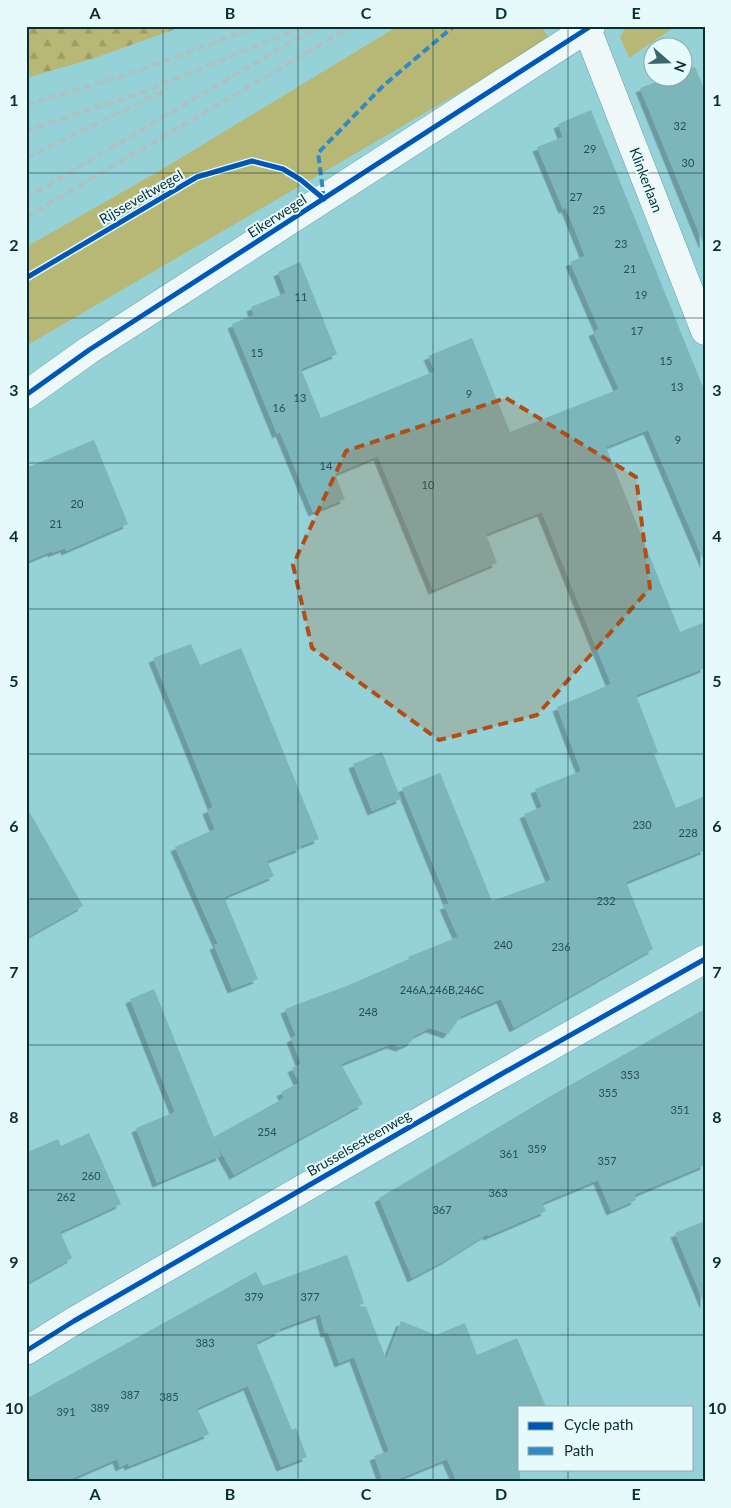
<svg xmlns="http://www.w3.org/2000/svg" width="731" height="1508" font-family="Lato,sans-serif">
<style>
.grass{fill:#b8b876}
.forest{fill:url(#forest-firs)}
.building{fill:#7cb5ba;filter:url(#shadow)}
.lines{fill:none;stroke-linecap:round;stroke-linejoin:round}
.minor-casing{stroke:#6aa0a5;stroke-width:29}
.major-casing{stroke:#6aa0a5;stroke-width:29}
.minor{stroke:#eff8f9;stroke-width:28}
.major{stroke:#eff8f9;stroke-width:28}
.rail{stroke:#afc1c3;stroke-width:4;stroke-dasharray:8 4;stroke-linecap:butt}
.quiet{stroke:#318ac4;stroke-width:4;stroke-dasharray:8 4;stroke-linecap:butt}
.cycleway-casing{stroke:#e6fafc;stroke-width:8}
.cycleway{stroke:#0057b8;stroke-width:5}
.marked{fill:#b04e16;fill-opacity:0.2;stroke:#b04e16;stroke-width:4;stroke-dasharray:10 6;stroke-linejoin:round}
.grid{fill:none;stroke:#082e32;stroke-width:1;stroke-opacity:0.55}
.labels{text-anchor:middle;stroke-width:4;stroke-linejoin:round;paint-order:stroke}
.number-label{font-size:11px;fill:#255054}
.street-label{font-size:14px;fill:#082e32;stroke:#e6fafc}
.neatline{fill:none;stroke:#082e32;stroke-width:2}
.grid-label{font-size:16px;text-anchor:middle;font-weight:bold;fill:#082e32}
</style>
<defs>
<pattern id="forest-firs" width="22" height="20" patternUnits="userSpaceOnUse" patternTransform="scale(1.25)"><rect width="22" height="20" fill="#b8b876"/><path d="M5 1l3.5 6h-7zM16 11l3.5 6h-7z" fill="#9d9e67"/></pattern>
<filter id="shadow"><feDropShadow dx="-4.5" dy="4.5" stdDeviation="0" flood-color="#0004"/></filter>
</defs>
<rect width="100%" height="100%" fill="#94d2d8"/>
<path class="grass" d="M 398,26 L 541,26 L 550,40 L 26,346 L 26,247 L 166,167 Z
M 626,26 L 676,26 L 629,58 L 620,37 Z"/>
<path class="forest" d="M 26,26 L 184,26 L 92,59 L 26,78 Z"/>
<path class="building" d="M 695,67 L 705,91 L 704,245 L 640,88 L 667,78 L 684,78 L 684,71 Z
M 591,110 L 705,392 L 705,564 L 648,430 L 606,447 L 680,632 L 705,622 L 705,668 L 636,695 L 658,752 L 654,754 L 676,808 L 705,796 L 705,850 L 626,882 L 653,949 L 514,1028 L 501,999 L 461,1016 L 448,1034 L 430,1028 L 414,1036 L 411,1042 L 400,1047 L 391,1044 L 341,1064 L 363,1104 L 234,1175 L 216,1143 L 221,1156 L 157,1183 L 136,1128 L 175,1112 L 130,999 L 154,989 L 214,1137 L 284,1098 L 281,1092 L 299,1083 L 292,1068 L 301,1064 L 291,1038 L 296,1036 L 285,1009 L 349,985 L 409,959 L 408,957 L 458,937 L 444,905 L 449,904 L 402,788 L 440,773 L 492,901 L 551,880 L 524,814 L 542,807 L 535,789 L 581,771 L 557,707 L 611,684 L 542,512 L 486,534 L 497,563 L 433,590 L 378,456 L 335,474 L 345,499 L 313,512 L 280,432 L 277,434 L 232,324 L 254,315 L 251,307 L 286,293 L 278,272 L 300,262 L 337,354 L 301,369 L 321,418 L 435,371 L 428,356 L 472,338 L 510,432 L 619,389 L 593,332 L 599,329 L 570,262 L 585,256 L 566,208 L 563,209 L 537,147 L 563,137 L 558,124 Z
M 94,440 L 128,524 L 66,551 L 65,548 L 52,553 L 52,551 L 26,562 L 26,468 Z
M 191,644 L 200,665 L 241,648 L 319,839 L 300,846 L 301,848 L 267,861 L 274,876 L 224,897 L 258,979 L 232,989 L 214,945 L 218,944 L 175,847 L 215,829 L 207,810 L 213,807 L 153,658 Z
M 382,752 L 401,799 L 372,811 L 353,764 Z
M 26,806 L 83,906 L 26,938 Z
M 705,1009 L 705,1165 L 634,1195 L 636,1200 L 611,1211 L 598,1180 L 542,1203 L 546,1211 L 488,1236 L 487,1234 L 446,1260 L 412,1278 L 379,1198 L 556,1093 Z
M 89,1133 L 121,1204 L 60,1232 L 72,1258 L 26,1284 L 26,1153 L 58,1139 L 61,1146 Z
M 705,1221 L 705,1303 L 704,1303 L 675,1233 Z
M 347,1255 L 364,1303 L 358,1306 L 366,1307 L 386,1359 L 401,1321 L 436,1335 L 465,1323 L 477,1355 L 517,1338 L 546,1407 L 520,1407 L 520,1482 L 457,1482 L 447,1459 L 391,1482 L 383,1482 L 374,1456 L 389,1451 L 354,1357 L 339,1363 L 328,1332 L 325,1333 L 320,1314 L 279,1329 L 280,1331 L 256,1343 L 292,1430 L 296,1428 L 307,1457 L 281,1467 L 248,1386 L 197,1408 L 209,1434 L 129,1466 L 128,1463 L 120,1467 L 117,1459 L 64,1482 L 26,1482 L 26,1399 L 256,1272 L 263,1286 Z"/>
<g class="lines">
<g class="minor-casing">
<path id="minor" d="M 587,29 L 705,331
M 26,395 L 89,350 L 591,26"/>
</g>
<g class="major-casing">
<path id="major" d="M 26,1351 L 74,1321 L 498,1076 L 705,959"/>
</g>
<use href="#minor" class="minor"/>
<use href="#major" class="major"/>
<path class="rail" d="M 26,105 L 132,73 L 259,26
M 26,131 L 143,92 L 305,26
M 26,158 L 168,89
M 26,198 L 318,26
M 26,217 L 352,26"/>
<path class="quiet" d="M 324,199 L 318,153 L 383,86 L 454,26"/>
<g class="cycleway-casing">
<path id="cycleway" d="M 26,278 L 197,177 L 252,161 L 283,169 L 301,180 L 324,199
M 26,395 L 89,350 L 591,26
M 26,1351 L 74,1321 L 498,1076 L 705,959"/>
</g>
<use href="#cycleway" class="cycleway"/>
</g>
<path class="marked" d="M 506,398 L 636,477 L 650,588 L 537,715 L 439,740 L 312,648 L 293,565 L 346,451 Z"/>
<path class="grid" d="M 163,26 L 163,1482M 298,26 L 298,1482M 433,26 L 433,1482M 568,26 L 568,1407M 26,173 L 705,173M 26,318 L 705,318M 26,463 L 705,463M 26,609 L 705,609M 26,754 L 705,754M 26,899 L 705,899M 26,1045 L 705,1045M 26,1190 L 705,1190M 26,1335 L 705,1335M 568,1469 L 568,1482"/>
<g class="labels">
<g class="number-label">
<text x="680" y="130">32</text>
<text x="590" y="153">29</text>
<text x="688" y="167">30</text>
<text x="576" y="201">27</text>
<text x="599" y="214">25</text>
<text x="621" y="248">23</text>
<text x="630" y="273">21</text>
<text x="641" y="299">19</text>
<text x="301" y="301">11</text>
<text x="637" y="335">17</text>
<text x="257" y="357">15</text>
<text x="666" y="365">15</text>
<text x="677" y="391">13</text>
<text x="469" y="398">9</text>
<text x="300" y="402">13</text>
<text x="279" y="412">16</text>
<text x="678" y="444">9</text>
<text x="326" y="470">14</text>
<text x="428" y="489">10</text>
<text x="77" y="508">20</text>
<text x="56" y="528">21</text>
<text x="642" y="829">230</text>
<text x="688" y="837">228</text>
<text x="606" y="905">232</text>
<text x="503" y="949">240</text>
<text x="561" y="951">236</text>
<text x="442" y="994">246A,246B,246C</text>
<text x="368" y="1016">248</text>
<text x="630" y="1079">353</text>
<text x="608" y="1097">355</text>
<text x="680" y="1114">351</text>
<text x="267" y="1136">254</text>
<text x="537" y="1153">359</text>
<text x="509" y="1158">361</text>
<text x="607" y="1165">357</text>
<text x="91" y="1180">260</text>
<text x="498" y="1197">363</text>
<text x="66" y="1201">262</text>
<text x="442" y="1214">367</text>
<text x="254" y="1301">379</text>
<text x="310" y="1301">377</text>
<text x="205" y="1347">383</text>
<text x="130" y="1399">387</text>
<text x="169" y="1401">385</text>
<text x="100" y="1412">389</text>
<text x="66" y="1416">391</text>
</g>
<g class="street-label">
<text transform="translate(646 180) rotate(69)" y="5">Klinkerlaan</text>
<text transform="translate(141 197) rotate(-30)" y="5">Rijsseveltwegel</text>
<text transform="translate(277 216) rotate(-33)" y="5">Eikerwegel</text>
<text transform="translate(359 1143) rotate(-30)" y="5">Brusselsesteenweg</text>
</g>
</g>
<rect width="731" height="1508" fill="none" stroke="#e6fafc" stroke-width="55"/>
<rect x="518" y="1406" width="175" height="65" fill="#e6fafc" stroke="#8da8ab"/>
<rect x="528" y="1422" width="25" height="8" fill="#0057b8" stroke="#8da8ab"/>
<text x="564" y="1430" font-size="15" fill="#082e32">Cycle path</text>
<rect x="528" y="1447" width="25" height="8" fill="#318ac4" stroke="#8da8ab"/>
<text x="564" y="1456" font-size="15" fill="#082e32">Path</text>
<g transform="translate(668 62) rotate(110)"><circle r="24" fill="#e6fafc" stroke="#8da8ab"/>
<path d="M0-4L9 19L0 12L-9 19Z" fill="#39676c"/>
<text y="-8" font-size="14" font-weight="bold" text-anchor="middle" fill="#082e32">N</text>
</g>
<rect x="28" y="28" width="676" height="1452" class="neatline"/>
<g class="grid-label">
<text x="95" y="19">A</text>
<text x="230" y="19">B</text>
<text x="366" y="19">C</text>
<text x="501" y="19">D</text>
<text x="636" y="19">E</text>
<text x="14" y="106">1</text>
<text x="717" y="106">1</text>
<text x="14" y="251">2</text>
<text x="717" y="251">2</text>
<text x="14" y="396">3</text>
<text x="717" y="396">3</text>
<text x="14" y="542">4</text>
<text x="717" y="542">4</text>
<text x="14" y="687">5</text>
<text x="717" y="687">5</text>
<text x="14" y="832">6</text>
<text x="717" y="832">6</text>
<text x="14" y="978">7</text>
<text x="717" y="978">7</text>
<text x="14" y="1123">8</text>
<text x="717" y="1123">8</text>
<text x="14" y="1268">9</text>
<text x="717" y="1268">9</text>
<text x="14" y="1414">10</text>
<text x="717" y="1414">10</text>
<text x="95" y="1500">A</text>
<text x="230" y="1500">B</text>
<text x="366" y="1500">C</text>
<text x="501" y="1500">D</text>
<text x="636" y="1500">E</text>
</g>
</svg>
